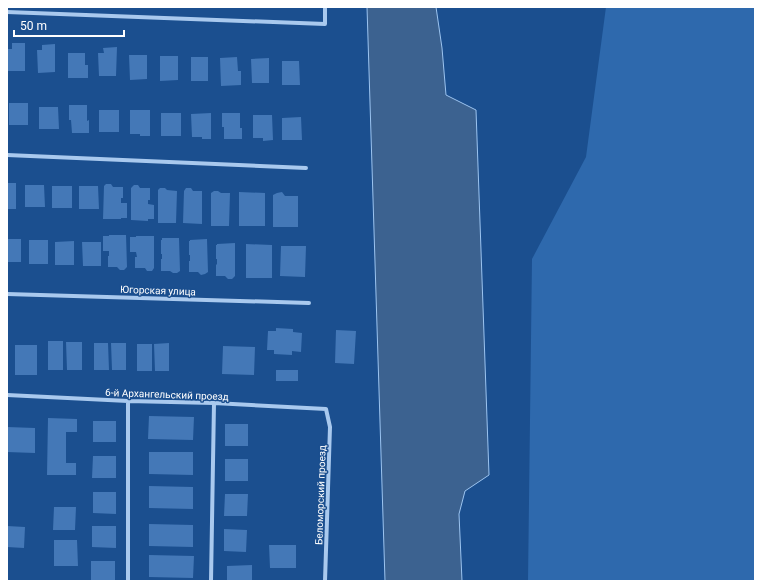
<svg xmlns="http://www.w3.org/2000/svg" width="762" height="588" font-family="Roboto,sans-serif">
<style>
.green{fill:#2e69ad}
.water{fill:#3c6290;stroke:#9cc4f0}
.building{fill:#4478b7}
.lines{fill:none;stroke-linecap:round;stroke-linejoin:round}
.minor{stroke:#a9c9ee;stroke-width:4}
.labels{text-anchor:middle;stroke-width:3;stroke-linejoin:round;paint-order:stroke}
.street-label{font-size:10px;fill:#fff;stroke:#1b4f8f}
</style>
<rect width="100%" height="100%" fill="#1b4f8f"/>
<path class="green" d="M 606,7 L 755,7 L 755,581 L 528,581 L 532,259 L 586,157 Z"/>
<path class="water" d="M 367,7 L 436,7 L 442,48 L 446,95 L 476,110 L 489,475 L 465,491 L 459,514 L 462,581 L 385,581 Z"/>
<path class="building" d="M 12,43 L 25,43 L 25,71 L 8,71 L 7,49 L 12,49 Z
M 55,44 L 55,72 L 38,73 L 37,50 L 42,50 L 42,45 Z
M 117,47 L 116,76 L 99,76 L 98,53 L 104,53 L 103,48 Z
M 68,53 L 85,53 L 85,65 L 88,65 L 88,78 L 68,78 Z
M 129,55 L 147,55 L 147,79 L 130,80 Z
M 160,56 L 178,56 L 178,80 L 160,81 Z
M 191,57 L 208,57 L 208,81 L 191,81 Z
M 237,57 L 238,71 L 241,71 L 241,85 L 221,86 L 220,58 Z
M 269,58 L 269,83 L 252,83 L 251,59 Z
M 282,61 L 299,61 L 300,85 L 282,85 Z
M 9,103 L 28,103 L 28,125 L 9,125 Z
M 69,105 L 87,105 L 87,121 L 89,120 L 89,133 L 72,133 L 71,120 L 69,120 Z
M 39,107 L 58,107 L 59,129 L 39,129 Z
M 99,110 L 119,110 L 119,132 L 99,132 Z
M 130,110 L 150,110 L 150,136 L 140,136 L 140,134 L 130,134 Z
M 161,113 L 181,113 L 181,136 L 161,136 Z
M 211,113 L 211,139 L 202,139 L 202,137 L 192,137 L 191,114 Z
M 222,113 L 240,113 L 240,128 L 242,128 L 242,139 L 224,139 L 224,127 L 222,127 Z
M 253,115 L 272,115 L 273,140 L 263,141 L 263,138 L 253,138 Z
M 301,117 L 302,140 L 282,140 L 282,118 Z
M 7,183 L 16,183 L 16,209 L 7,209 Z
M 106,184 L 111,184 L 113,187 L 123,187 L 123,198 L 121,198 L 121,203 L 127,203 L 127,218 L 121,218 L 121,219 L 103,219 L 104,186 Z
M 25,185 L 44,185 L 45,207 L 25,207 Z
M 134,185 L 138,185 L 140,188 L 150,188 L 150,200 L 148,200 L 148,204 L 154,205 L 154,219 L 148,219 L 148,221 L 131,220 L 131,188 Z
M 52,186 L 72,186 L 72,208 L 52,208 Z
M 79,186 L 98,186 L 99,209 L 79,209 Z
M 160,188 L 165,188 L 167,190 L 177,191 L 176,223 L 158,223 L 158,190 Z
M 186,188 L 191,188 L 193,191 L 202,191 L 202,224 L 183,223 L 184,191 Z
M 214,191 L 218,191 L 221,193 L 230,193 L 229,226 L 211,226 L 211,193 Z
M 239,192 L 265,193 L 265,226 L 239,226 Z
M 282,192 L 285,196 L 298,196 L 298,227 L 273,227 L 273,195 L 277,193 Z
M 109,235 L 126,235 L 127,267 L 124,270 L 120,270 L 117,267 L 108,267 L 108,256 L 109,256 L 109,251 L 103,251 L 103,236 L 109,236 Z
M 136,236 L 154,236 L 154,268 L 152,271 L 147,271 L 145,268 L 135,268 L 135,257 L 137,257 L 136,252 L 130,252 L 130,237 L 136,237 Z
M 162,238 L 179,238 L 180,271 L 177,273 L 173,273 L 170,271 L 161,271 L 161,259 L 162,259 L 162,254 L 161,254 L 161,240 L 162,240 Z
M 7,239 L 21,239 L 21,262 L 7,262 Z
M 207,239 L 208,272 L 205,274 L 201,275 L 198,272 L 189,272 L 189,261 L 190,261 L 190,255 L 189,255 L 189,241 L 190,241 L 190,240 Z
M 29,240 L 48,240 L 48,264 L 29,264 Z
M 74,241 L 74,265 L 55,265 L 55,242 Z
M 82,242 L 101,242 L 101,266 L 83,266 Z
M 235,243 L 235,276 L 232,279 L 228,279 L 225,276 L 216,276 L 216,265 L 217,264 L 217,259 L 216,259 L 216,245 L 217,245 L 217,244 Z
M 246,244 L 272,245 L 272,278 L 246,278 Z
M 281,246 L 306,246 L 305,277 L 280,276 Z
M 276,328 L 293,329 L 293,332 L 302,333 L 301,352 L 292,351 L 292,355 L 274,354 L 274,350 L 267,350 L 268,331 L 276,331 Z
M 336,330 L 356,331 L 354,364 L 335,363 Z
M 48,341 L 63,341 L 63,370 L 48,370 Z
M 66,342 L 82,342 L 82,370 L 67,370 Z
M 94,343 L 108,343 L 109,370 L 94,370 Z
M 111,343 L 126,343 L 126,370 L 112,370 Z
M 169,343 L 169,371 L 155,371 L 154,344 Z
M 137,344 L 152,344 L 152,371 L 137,371 Z
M 15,345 L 37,345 L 37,375 L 15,375 Z
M 223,346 L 255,347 L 254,375 L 222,374 Z
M 276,370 L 298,370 L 298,381 L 276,381 Z
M 149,416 L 194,417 L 193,440 L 148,439 Z
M 48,418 L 77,419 L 77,432 L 66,432 L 66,463 L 76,463 L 76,475 L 47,475 Z
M 93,421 L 116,421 L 116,442 L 93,442 Z
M 225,424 L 248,424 L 248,446 L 225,446 Z
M 7,427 L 35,428 L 35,453 L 7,452 Z
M 149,452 L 193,452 L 193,475 L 149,474 Z
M 93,456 L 116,456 L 116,478 L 92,478 Z
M 225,459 L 248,459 L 248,481 L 225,481 Z
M 149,486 L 193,487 L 193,509 L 149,508 Z
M 93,492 L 116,492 L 116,514 L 93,513 Z
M 225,494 L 248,494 L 247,516 L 224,516 Z
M 54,507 L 76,507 L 75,530 L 53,530 Z
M 149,524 L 193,525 L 193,547 L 149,546 Z
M 7,526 L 25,527 L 24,548 L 7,547 Z
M 92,526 L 116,526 L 116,548 L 92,547 Z
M 224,529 L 247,530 L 246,552 L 224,551 Z
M 54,540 L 77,540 L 78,566 L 54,566 Z
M 269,545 L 296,545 L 296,568 L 270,568 Z
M 149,555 L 194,556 L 193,578 L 149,577 Z
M 91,561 L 115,561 L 115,581 L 91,581 Z
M 252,565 L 252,581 L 227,581 L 227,566 Z"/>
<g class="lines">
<path class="minor" d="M 7,12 L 325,24 L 325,7
M 7,155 L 306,168
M 7,294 L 309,303
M 7,395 L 128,401 L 214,403 L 326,409 L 330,427 L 325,581
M 128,581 L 128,401
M 211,581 L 214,403"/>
</g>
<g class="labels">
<g class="street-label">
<text transform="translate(158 290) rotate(2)" y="4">Югорская улица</text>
<text transform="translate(167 394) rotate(2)" y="4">6-й Архангельский проезд</text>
<text transform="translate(320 495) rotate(-88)" y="4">Беломорский проезд</text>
</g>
</g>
<rect width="762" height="588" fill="none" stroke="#ffffff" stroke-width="16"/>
<path d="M14 30v6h110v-6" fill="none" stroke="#ffffff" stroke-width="2"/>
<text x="20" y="30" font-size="12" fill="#ffffff" stroke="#1b4f8f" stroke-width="3" paint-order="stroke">50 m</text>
</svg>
